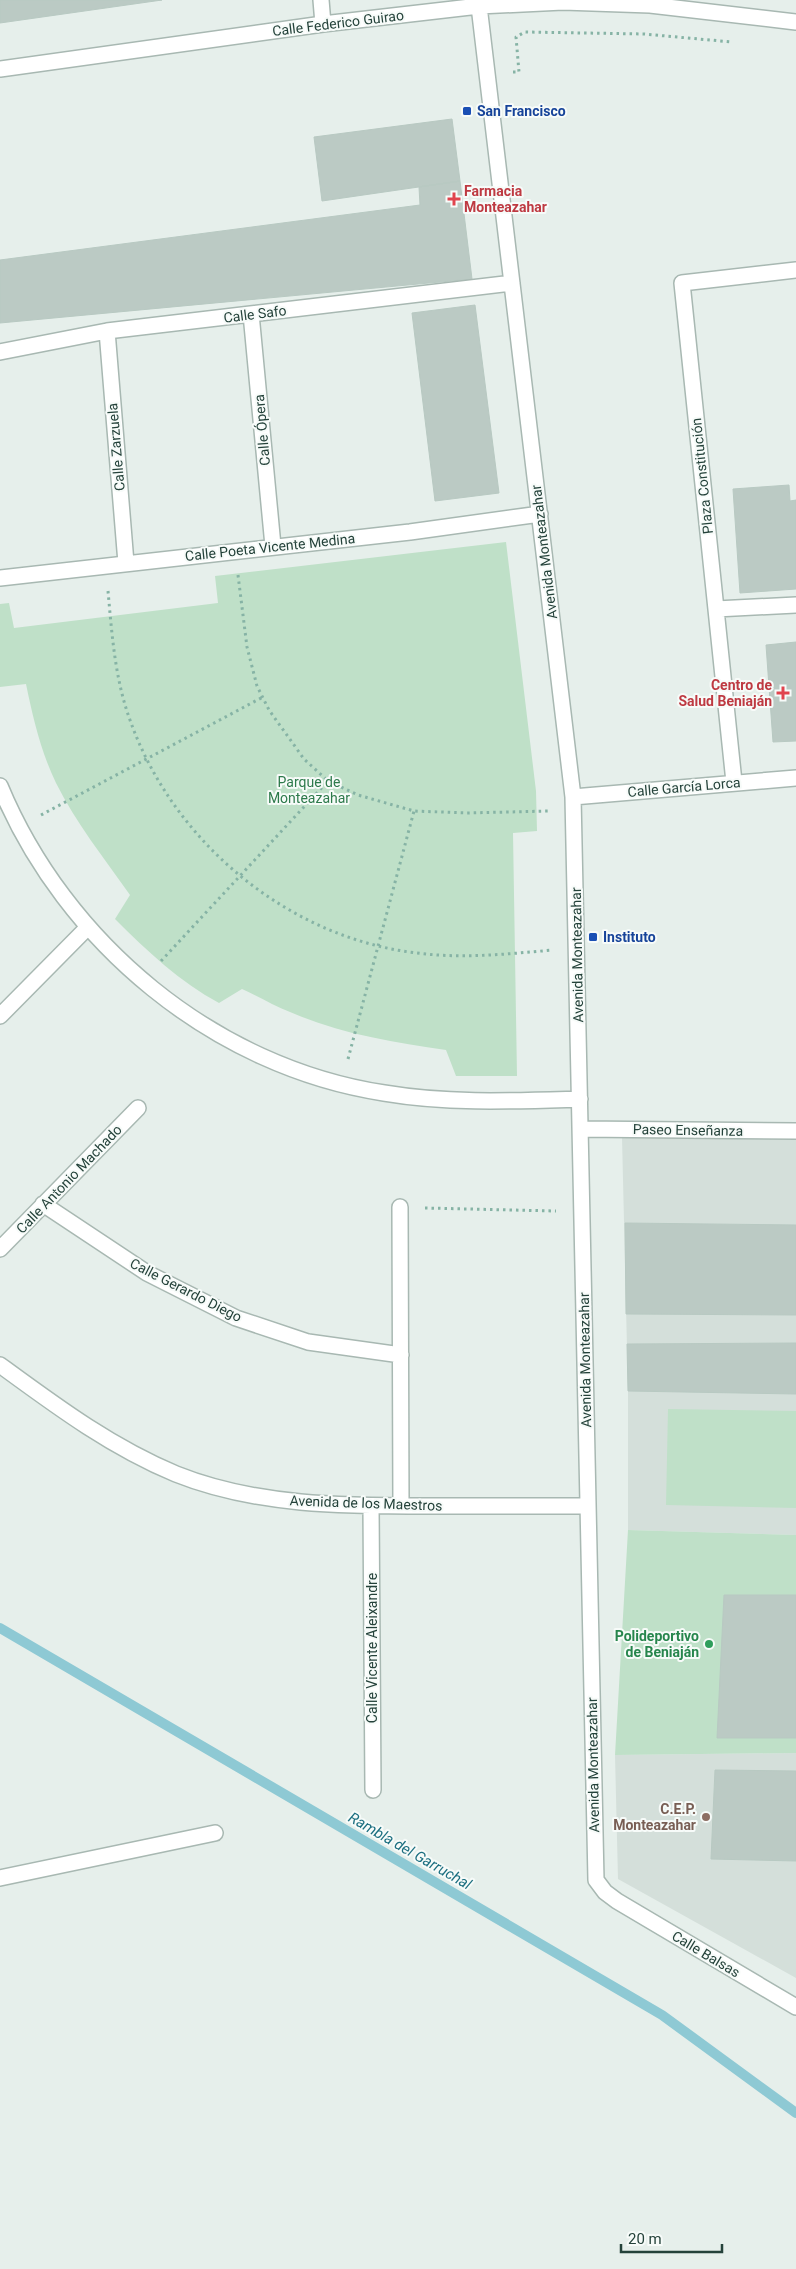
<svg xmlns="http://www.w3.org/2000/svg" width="796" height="2269" font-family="Roboto,sans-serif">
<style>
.built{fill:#d4dfda}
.green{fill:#bfe0c8}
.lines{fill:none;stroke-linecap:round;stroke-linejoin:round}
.stream{stroke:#8ec9d4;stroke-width:10}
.building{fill:#bbcac4;stroke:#b8c9c2}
.minor-casing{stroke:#a8b8b2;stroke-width:18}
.path{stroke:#86b3a5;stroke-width:3;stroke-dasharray:2.5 4;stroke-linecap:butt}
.minor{stroke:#fff;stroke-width:15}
.transit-dot{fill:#1a4fb4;stroke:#f7fbf9;stroke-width:2}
.health-dot{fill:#e0444e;stroke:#f7fbf9;stroke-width:2}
.leisure-dot{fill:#2e9e5b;stroke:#f7fbf9;stroke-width:2}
.education-dot{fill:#8d6e63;stroke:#f7fbf9;stroke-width:2}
.labels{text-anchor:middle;stroke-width:4;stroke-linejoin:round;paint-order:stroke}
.street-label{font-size:14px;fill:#24423a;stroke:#f7fbf9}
.transit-label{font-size:14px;font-weight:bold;fill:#164399;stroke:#f7fbf9;text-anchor:start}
.health-label{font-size:14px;font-weight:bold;fill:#be3a42;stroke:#f7fbf9;text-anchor:start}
.park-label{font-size:14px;fill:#2d7a4b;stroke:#f7fbf9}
.leisure-label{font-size:14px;font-weight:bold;fill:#27864d;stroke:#f7fbf9;text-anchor:end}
.education-label{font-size:14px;font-weight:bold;fill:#785e54;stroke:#f7fbf9;text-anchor:end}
.water-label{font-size:15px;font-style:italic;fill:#1c6f80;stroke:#f7fbf9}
</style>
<rect width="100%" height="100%" fill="#e6efeb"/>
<path class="built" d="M 622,1137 L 796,1140 L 796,1535 L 628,1530 L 628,1391 Z
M 796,1753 L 796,1978 L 618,1879 L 615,1755 Z"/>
<path class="green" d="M 506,542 L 536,791 L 537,831 L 513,833 L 517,1076 L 456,1076 L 446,1050 C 393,1042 340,1034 290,1012 C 274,1006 258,996 242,989 L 219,1003 C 180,982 147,951 115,919 L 130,895 C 104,858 76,823 56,783 C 41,752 33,718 26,684 L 0,687 L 0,604 L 9,603 L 14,628 L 218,603 L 215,576 Z
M 668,1409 L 796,1411 L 796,1508 L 666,1505 Z
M 628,1530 L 796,1535 L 796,1753 L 615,1755 Z"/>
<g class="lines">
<path class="stream" d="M 0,1628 L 662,2015 L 796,2113"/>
</g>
<path class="building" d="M 0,0 L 162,0 L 0,23 Z
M 452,119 L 460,181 L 322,201 L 314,137 Z
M 460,181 L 472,279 L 0,323 L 0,260 L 420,205 L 419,187 Z
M 475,305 L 499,493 L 435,501 L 412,313 Z
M 789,485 L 790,501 L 796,500 L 796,589 L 740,593 L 733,489 Z
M 796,642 L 796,741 L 773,742 L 766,645 Z
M 625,1223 L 796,1225 L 796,1315 L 626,1314 Z
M 796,1343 L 796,1394 L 628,1391 L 627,1344 Z
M 724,1595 L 796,1595 L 796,1738 L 717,1738 Z
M 715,1770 L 796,1771 L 796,1861 L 711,1859 Z"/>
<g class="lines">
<g class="minor-casing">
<path id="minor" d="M 321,0 L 323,24
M 479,6 L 573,797 L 596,1880 L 605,1892 L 617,1901 L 796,2007
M 0,69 L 323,24 L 479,6 L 563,2 L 650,5 L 796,22
M 251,314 L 273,546
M 107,331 L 126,563
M 0,352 L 107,331 L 512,283
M 0,578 L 410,532 L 540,514
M 716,609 L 796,605
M 734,782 L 682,283 L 796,270
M 0,786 C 65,943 214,1067 384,1093 C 449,1104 514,1101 580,1099
M 573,797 L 796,778
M 0,1016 L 88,927
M 580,1129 L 796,1131
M 43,1204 L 147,1273 L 236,1318 L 308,1342 L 401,1355
M 400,1207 L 401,1506
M 0,1249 L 138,1108
M 0,1365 C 56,1406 111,1447 176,1474 C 256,1506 344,1506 429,1506 C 482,1506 535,1506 588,1506
M 371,1506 L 373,1790
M 0,1878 L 215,1833"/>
</g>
<path class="path" d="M 513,72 L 519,72 L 516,37 L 525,32 L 644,34 L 732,42
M 238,575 L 247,647 L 257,686 L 269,710 L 304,759 L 328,781 L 358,795 L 414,811 L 467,813 L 549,811
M 108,591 C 112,635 115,679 130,720 C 173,842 288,938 417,953 C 463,959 507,954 553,950
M 41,815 L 263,697
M 161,961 L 328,781
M 348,1059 L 414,811
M 425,1208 L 556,1211"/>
<use href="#minor" class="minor"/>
</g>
<g class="transit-dot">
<rect x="462" y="106" width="10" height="10" rx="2.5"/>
<rect x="588" y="932" width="10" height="10" rx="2.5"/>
</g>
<g class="health-dot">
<path d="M451.5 191.5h5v5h5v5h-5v5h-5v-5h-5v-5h5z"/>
<path d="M780.5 685.5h5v5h5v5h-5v5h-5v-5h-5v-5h5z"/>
</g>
<circle class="leisure-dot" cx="709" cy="1644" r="5"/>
<circle class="education-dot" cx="706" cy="1817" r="5"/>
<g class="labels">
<g class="street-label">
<text transform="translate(338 23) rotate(-7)" y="5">Calle Federico Guirao</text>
<text transform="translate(255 314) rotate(-7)" y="5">Calle Safo</text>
<text transform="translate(262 430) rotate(-95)" y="5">Calle Ópera</text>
<text transform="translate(116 447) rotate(-95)" y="5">Calle Zarzuela</text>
<text transform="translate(702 476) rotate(-96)" y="5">Plaza Constitución</text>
<text transform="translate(270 547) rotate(-6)" y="5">Calle Poeta Vicente Medina</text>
<text transform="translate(544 552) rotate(-97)" y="5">Avenida Monteazahar</text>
<text transform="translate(684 787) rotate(-5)" y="5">Calle García Lorca</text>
<text transform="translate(577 955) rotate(-91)" y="5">Avenida Monteazahar</text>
<text transform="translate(688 1130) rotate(1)" y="5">Paseo Enseñanza</text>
<text transform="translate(69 1179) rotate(-46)" y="5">Calle Antonio Machado</text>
<text transform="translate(186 1290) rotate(27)" y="5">Calle Gerardo Diego</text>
<text transform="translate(585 1360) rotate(-91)" y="5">Avenida Monteazahar</text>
<text transform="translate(366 1503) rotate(2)" y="5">Avenida de los Maestros</text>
<text transform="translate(372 1648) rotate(-90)" y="5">Calle Vicente Aleixandre</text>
<text transform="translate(593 1765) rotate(-91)" y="5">Avenida Monteazahar</text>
<text transform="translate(706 1954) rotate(31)" y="5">Calle Balsas</text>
</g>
<g class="transit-label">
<text x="477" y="116">San Francisco</text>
<text x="603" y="942">Instituto</text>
</g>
<g class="health-label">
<text x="464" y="196">Farmacia<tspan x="464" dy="16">Monteazahar</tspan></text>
<text x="772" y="690" text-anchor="end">Centro de<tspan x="772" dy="16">Salud Beniaján</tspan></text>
</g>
<g class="park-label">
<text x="309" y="787">Parque de<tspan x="309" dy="16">Monteazahar</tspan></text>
</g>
<g class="leisure-label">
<text x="699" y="1641">Polideportivo<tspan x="699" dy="16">de Beniaján</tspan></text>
</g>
<g class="education-label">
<text x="696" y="1814">C.E.P.<tspan x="696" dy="16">Monteazahar</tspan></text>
</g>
<g class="water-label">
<text transform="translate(410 1851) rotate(30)" y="5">Rambla del Garruchal</text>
</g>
</g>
<path d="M621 2244v8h101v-8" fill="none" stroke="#24423a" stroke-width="2.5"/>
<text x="628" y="2244" font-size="15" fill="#24423a" stroke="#f7fbf9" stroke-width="4" paint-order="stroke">20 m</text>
</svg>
